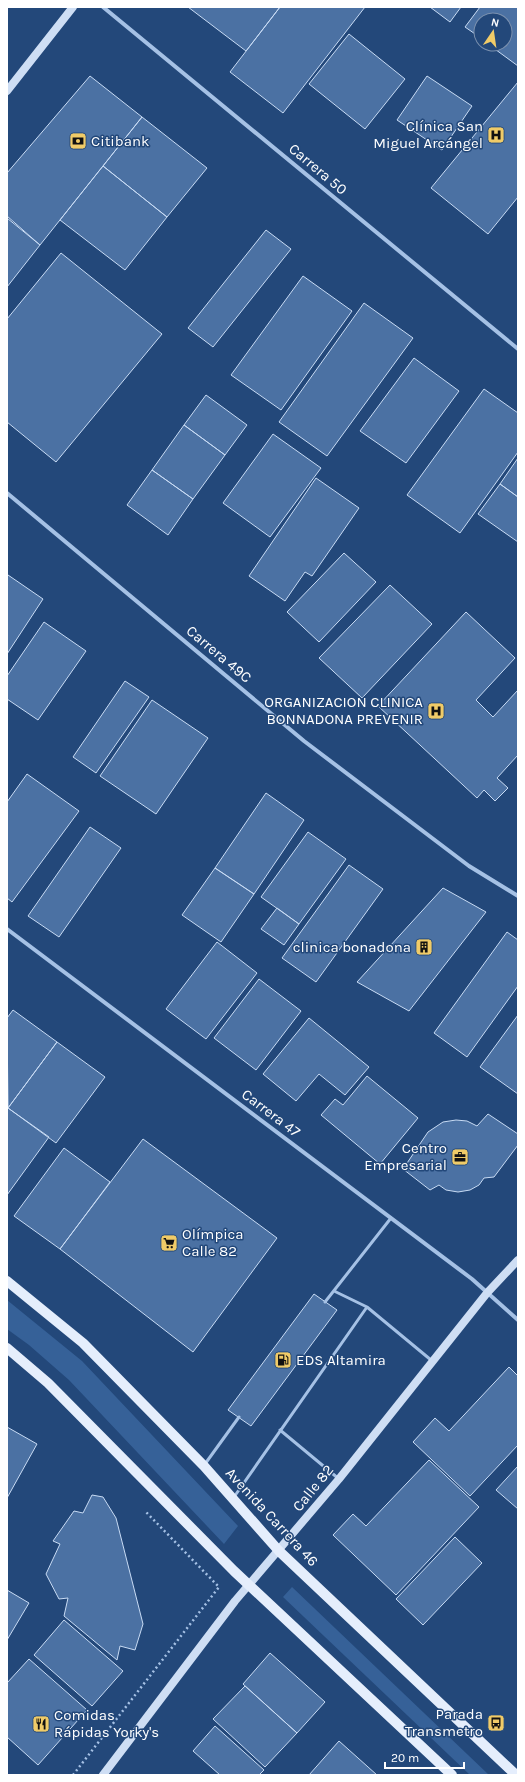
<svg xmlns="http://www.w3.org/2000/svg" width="525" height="1782" font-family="Karla,sans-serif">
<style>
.green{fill:#366198}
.building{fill:#4b71a3;stroke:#c8dbf4}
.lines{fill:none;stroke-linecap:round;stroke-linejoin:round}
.path{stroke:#a5c1e5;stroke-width:2.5;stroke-dasharray:2 3;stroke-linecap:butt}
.lane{stroke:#a5c1e5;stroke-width:3}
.street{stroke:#a5c1e5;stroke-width:4}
.secondary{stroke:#cedef4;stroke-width:8}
.primary{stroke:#e5eefc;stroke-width:10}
.labels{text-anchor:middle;stroke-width:3;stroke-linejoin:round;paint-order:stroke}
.poi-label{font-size:15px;fill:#fff;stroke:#23487a;text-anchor:end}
.street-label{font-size:15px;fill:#fff;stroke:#23487a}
</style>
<rect width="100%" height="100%" fill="#23487a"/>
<path class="green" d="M 7,1300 L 82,1361 L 238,1526 L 224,1544 L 69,1380 L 29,1345 L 7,1329 Z
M 292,1587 L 489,1775 L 470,1775 L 283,1597 Z"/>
<path class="building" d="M 188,7 L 280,7 L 246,51 Z
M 280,7 L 365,7 L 283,113 L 230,72 Z
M 430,7 L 461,7 L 450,22 Z
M 480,7 L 518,7 L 518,66 L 488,44 L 505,44 L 505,20 L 481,20 L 481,38 L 465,27 Z
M 349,34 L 405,79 L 365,129 L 309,84 Z
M 90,76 L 142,117 L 40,245 L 7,216 L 7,173 Z
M 427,76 L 472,106 L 442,150 L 397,120 Z
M 518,82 L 518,197 L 488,234 L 431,188 Z
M 142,117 L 207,168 L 167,217 L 103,166 Z
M 103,166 L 167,217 L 125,270 L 60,220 Z
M 7,218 L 40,245 L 7,287 Z
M 266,230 L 291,249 L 213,347 L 188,328 Z
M 61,253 L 162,334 L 56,462 L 7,422 L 7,319 Z
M 303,276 L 352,311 L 281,410 L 231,375 Z
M 364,303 L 413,338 L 327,456 L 279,422 Z
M 414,358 L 459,391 L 406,463 L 360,431 Z
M 484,389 L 518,413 L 518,452 L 460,533 L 407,495 Z
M 206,395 L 247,425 L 225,455 L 184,425 Z
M 184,425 L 225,455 L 193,499 L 152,470 Z
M 273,434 L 321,468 L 270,537 L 223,503 Z
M 518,458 L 518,497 L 500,484 Z
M 152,470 L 193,499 L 168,535 L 127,505 Z
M 316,478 L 359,508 L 312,576 L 305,572 L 285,601 L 249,576 Z
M 500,484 L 518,497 L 518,542 L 478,514 Z
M 344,553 L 376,582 L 319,642 L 287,612 Z
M 8,575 L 43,599 L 7,654 L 7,576 Z
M 390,585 L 432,624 L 362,698 L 319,658 Z
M 466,612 L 515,658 L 476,700 L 493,717 L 518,690 L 518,755 L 497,778 L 508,788 L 495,801 L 484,790 L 477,798 L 378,706 Z
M 44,622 L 86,651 L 38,720 L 7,699 L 7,676 Z
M 125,681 L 149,697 L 96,773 L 73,757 Z
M 152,700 L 208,738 L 156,814 L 100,776 Z
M 27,774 L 79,811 L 12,902 L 7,898 L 7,802 Z
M 266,793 L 304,820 L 254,894 L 215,868 Z
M 90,827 L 121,848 L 59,937 L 28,916 Z
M 308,832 L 346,859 L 299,924 L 261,897 Z
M 349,865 L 383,889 L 316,982 L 282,958 Z
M 215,868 L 254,894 L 221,942 L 182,915 Z
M 443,888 L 486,912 L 409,1011 L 357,982 Z
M 277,908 L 299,924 L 284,945 L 261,929 Z
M 507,932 L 518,940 L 518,986 L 467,1057 L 434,1033 Z
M 217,942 L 257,973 L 206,1039 L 166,1009 Z
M 259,979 L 301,1011 L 256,1070 L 214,1038 Z
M 13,1010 L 57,1042 L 8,1108 L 7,1018 Z
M 518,1015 L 518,1094 L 480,1067 Z
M 309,1018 L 369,1067 L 345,1095 L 319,1074 L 296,1101 L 263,1074 Z
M 57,1042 L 105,1077 L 56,1143 L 8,1108 Z
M 367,1076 L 418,1118 L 380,1164 L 321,1115 L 335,1099 L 343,1105 Z
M 8,1108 L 49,1137 L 7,1195 L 7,1109 Z
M 488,1114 L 518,1134 L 518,1145 L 494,1177 L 484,1178 L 479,1185 L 470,1190 L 458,1192 L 446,1190 L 439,1185 L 430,1190 L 403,1169 L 428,1132 L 443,1122 L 456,1120 L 467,1121 L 477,1126 Z
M 143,1139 L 277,1238 L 193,1352 L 60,1249 Z
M 64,1148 L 110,1182 L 60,1249 L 14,1216 Z
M 314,1294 L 337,1310 L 251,1426 L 228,1410 Z
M 509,1367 L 518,1376 L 518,1445 L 470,1496 L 413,1442 L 435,1418 L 449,1431 Z
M 7,1427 L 37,1444 L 7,1498 Z
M 429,1460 L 479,1507 L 396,1595 L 333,1535 L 353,1514 L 366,1526 Z
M 518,1466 L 518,1509 L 496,1490 Z
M 92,1495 L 103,1497 L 116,1518 L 143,1624 L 135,1650 L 120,1646 L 117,1660 L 64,1616 L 68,1598 L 59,1599 L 46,1574 L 60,1544 L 53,1541 L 74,1511 L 83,1513 Z
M 455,1537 L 482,1563 L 423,1625 L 396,1599 Z
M 7,1590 L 29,1603 L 7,1640 Z
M 64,1620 L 123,1671 L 92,1706 L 34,1655 Z
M 270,1653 L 325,1702 L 297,1733 L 243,1684 Z
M 29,1659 L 87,1710 L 38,1765 L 7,1737 L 7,1683 Z
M 245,1686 L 297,1733 L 265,1767 L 213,1719 Z
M 215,1726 L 264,1770 L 259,1775 L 220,1775 L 193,1751 Z
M 339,1741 L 377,1775 L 309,1775 Z"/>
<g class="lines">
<path class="path" d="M 73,1775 L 219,1587 L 146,1512"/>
<path class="lane" d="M 334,1291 L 367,1307 L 431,1360
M 325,1302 L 391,1218
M 280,1430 L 339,1479
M 205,1464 L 239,1417
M 234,1497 L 367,1307"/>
<path class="street" d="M 103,7 L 518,349
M 7,493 L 304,741 L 469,866 L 518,896
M 7,929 L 472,1279 L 518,1320"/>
<path class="secondary" d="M 7,91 L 73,7
M 103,1775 L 235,1601 L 339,1479 L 487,1293 L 518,1260"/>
<path class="primary" d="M 7,1281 L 83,1343 L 204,1466 L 279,1551 L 516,1775
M 7,1348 L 48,1383 L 234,1571 L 452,1775"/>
</g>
<defs>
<g id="hospital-square" transform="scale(0.9)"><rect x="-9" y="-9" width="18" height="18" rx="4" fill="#f0cb68" stroke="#23487a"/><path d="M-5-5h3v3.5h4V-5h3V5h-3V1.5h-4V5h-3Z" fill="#111"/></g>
<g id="bank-square" transform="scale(0.9)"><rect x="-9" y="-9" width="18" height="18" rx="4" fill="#f0cb68" stroke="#23487a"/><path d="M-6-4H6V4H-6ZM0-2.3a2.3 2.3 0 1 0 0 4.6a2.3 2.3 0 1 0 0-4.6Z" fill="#111"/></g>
<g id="building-square" transform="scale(0.9)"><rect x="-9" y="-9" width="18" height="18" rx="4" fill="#f0cb68" stroke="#23487a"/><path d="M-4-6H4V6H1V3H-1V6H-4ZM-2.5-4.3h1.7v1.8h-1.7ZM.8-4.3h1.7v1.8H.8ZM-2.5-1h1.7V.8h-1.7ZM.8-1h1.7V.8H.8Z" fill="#111"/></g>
<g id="office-square" transform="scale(0.9)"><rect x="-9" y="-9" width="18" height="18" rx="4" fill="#f0cb68" stroke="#23487a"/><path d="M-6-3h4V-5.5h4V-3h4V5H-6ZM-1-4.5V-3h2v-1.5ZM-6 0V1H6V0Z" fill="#111"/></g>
<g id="supermarket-square" transform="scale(0.9)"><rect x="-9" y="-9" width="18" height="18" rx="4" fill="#f0cb68" stroke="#23487a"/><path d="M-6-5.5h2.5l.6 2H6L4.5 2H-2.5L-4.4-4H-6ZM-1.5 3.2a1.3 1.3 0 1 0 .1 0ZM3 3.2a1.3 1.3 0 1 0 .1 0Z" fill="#111"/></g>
<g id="fuel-square" transform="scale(0.9)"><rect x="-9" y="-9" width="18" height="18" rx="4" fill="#f0cb68" stroke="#23487a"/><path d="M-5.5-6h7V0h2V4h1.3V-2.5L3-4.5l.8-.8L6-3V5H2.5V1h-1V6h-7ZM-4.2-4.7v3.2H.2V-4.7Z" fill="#111"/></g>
<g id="bus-square" transform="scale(0.9)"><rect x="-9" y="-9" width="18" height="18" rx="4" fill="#f0cb68" stroke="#23487a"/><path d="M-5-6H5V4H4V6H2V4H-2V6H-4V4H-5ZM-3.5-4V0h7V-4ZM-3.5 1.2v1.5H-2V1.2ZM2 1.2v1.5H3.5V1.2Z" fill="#111"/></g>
<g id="restaurant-square" transform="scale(0.9)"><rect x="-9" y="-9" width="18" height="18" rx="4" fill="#f0cb68" stroke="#23487a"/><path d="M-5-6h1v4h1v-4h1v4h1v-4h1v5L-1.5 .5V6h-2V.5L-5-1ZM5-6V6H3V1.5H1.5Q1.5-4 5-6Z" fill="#111"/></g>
</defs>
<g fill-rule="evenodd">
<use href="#hospital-square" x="496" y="135"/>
<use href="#bank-square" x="78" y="141"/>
<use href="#hospital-square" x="436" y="711"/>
<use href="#building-square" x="424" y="947"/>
<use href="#office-square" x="460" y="1157"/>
<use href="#supermarket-square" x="169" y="1243"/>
<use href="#fuel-square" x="283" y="1360"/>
<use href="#bus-square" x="496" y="1723"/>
<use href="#restaurant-square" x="41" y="1724"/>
</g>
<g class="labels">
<g class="poi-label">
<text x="483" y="131">Clínica San<tspan x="483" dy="17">Miguel Arcángel</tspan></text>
<text x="91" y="146" text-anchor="start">Citibank</text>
<text x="423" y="707">ORGANIZACION CLINICA<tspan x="423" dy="17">BONNADONA PREVENIR</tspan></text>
<text x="411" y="952">clinica bonadona</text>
<text x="447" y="1153">Centro<tspan x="447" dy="17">Empresarial</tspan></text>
<text x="182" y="1239" text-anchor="start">Olímpica<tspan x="182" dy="17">Calle 82</tspan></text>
<text x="296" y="1365" text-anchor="start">EDS Altamira</text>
<text x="483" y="1719">Parada<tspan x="483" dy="17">Transmetro</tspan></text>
<text x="54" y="1720" text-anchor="start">Comidas<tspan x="54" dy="17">Rápidas Yorky's</tspan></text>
</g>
<g class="street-label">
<text transform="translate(318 169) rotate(40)" y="5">Carrera 50</text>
<text transform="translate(219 654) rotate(40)" y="5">Carrera 49C</text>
<text transform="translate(271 1113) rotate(37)" y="5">Carrera 47</text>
<text transform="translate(313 1488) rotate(-51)" y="5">Calle 82</text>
<text transform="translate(272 1517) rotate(47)" y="5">Avenida Carrera 46</text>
</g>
</g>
<rect width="525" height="1782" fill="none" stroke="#ffffff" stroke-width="16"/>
<g transform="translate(493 32) rotate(13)"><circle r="19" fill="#23487a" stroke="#7b91af"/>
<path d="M0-3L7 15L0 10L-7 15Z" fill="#f0cb68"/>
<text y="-6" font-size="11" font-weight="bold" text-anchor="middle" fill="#ffffff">N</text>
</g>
<path d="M385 1762v6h79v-6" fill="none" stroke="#ffffff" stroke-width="2"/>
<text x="391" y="1762" font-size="12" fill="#ffffff" stroke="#23487a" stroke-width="3" paint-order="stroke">20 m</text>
</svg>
